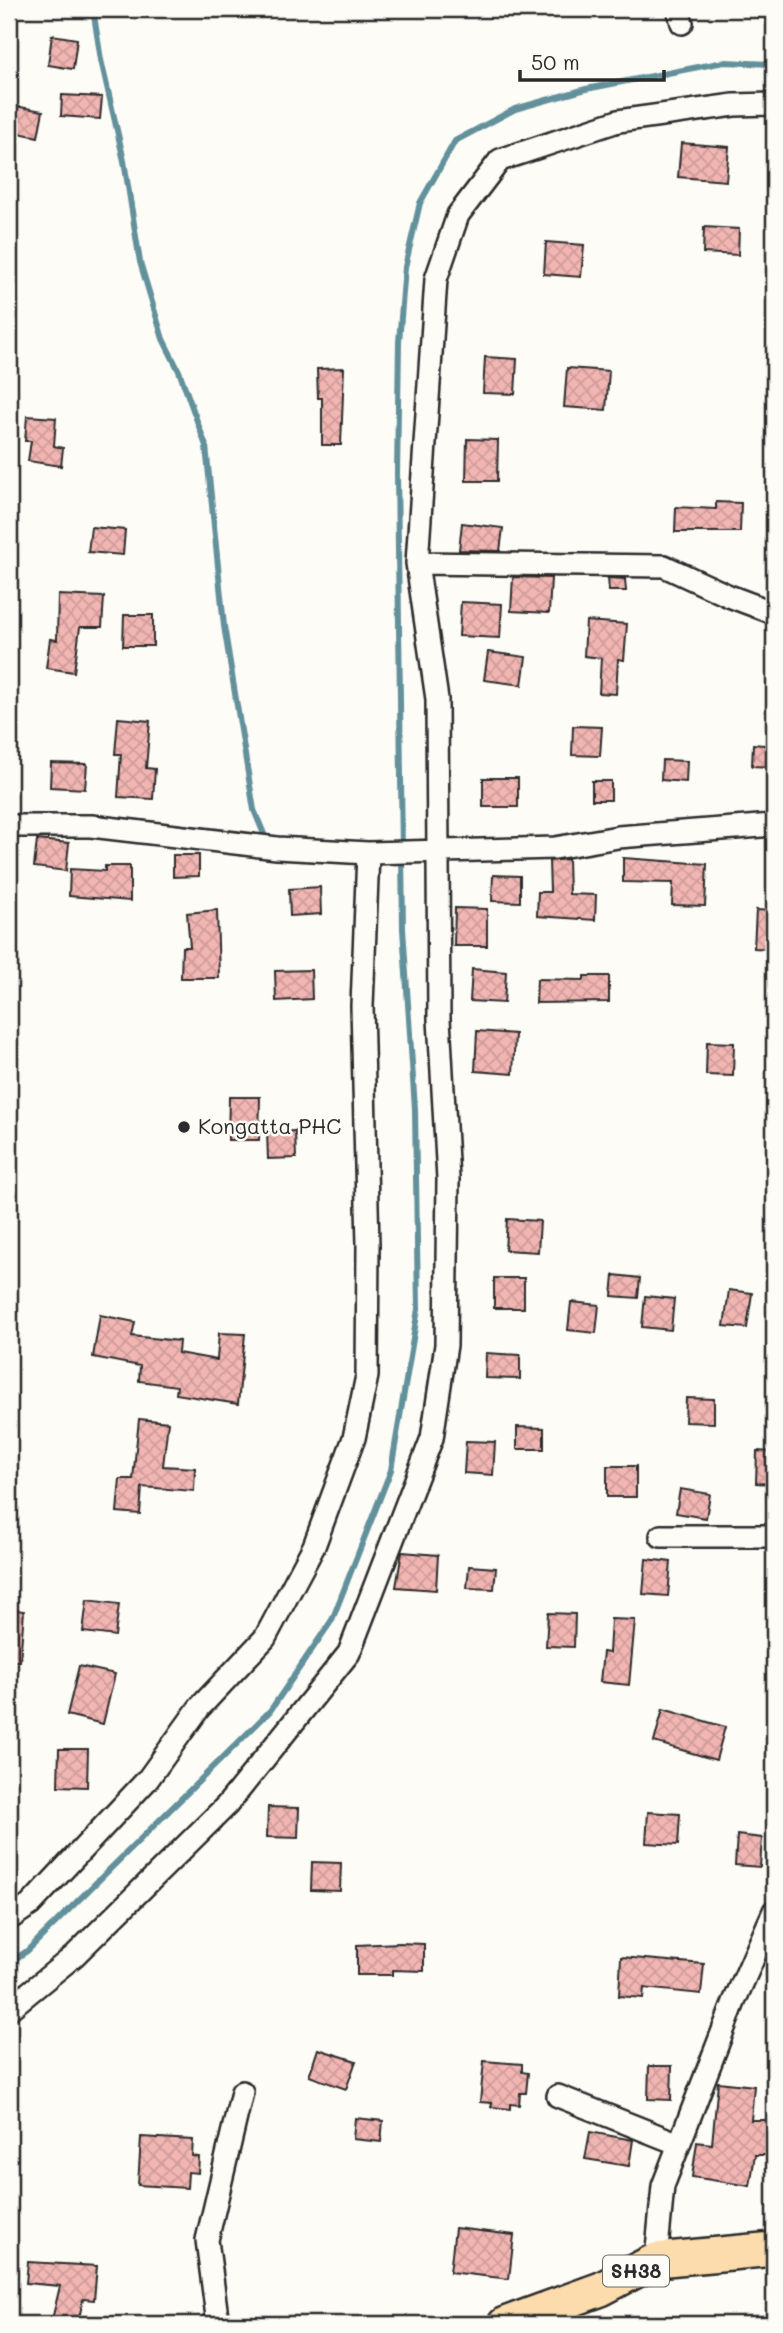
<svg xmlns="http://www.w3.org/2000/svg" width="783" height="2333" font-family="Mali,sans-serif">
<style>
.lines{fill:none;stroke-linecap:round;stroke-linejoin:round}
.stream{stroke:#62909b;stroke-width:6}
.building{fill:url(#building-cross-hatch);stroke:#2b2b2b;stroke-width:2}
.minor-casing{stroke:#2b2b2b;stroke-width:26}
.primary-casing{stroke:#2b2b2b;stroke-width:38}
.minor{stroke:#fdfcf7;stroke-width:21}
.primary{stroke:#fcdcac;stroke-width:33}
.poi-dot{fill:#2b2b2b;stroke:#fdfcf7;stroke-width:2.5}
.labels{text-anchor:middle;stroke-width:5;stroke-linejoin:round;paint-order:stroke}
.shield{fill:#fdfcf7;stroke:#6a6a68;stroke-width:2}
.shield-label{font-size:19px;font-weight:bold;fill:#2b2b2b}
.poi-label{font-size:21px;fill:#2b2b2b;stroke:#fdfcf7;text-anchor:start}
</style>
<defs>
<pattern id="building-cross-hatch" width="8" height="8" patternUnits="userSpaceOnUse" patternTransform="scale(1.75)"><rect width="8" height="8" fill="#f1b5b2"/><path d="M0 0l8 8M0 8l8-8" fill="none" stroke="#cf9c99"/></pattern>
</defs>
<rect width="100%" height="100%" fill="#fdfcf7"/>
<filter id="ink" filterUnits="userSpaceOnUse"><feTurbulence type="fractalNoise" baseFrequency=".0143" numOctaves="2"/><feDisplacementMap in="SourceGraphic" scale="14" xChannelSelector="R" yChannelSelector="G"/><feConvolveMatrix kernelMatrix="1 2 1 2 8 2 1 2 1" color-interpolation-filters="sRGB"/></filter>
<g filter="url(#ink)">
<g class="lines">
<path class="stream" d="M 93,9 L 101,60 L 124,161 L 140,262 L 163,339 L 179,371 L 206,446 L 224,626 L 254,810 L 264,834
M 9,1963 L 27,1951 L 270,1711 L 332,1620 L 391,1470 L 418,1309 L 415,1109 L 403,929 L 397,473 L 399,342 L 405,267 L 420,203 L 455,141 L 515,109 L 586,89 L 724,62 L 774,64"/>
</g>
<path class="building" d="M 52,35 L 77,39 L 73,69 L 48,65 Z
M 62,95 L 102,97 L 100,119 L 61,116 Z
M 9,105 L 43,111 L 38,137 L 9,131 Z
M 681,143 L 729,147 L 726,181 L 678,177 Z
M 704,227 L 739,229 L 738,255 L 703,253 Z
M 546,242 L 584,245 L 581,277 L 544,274 Z
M 485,357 L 517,359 L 515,394 L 483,393 Z
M 344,368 L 341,445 L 322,445 L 322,398 L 318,398 L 317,369 Z
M 567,368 L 609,371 L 606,410 L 564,407 Z
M 27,416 L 56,418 L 54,446 L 63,448 L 61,466 L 28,461 L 31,441 L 25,441 Z
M 467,439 L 498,440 L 497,481 L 466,481 Z
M 716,502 L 741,503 L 740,532 L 675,532 L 676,507 L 716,509 Z
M 462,523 L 503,528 L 500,551 L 459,550 Z
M 91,527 L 125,530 L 123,555 L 88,552 Z
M 513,577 L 551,578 L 549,613 L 511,611 Z
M 608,578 L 625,579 L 626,591 L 609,591 Z
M 58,595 L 104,597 L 102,627 L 80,627 L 74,672 L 46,668 L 50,639 L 57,640 Z
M 461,602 L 502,604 L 500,638 L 459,636 Z
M 124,615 L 153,615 L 153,646 L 123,646 Z
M 586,621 L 627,624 L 624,660 L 618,659 L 616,694 L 599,693 L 601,658 L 584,656 Z
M 488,652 L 526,657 L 522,685 L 484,680 Z
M 118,718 L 150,721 L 146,768 L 155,769 L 153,799 L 118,797 L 121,754 L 115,754 Z
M 573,726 L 602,727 L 600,756 L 572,755 Z
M 753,744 L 774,746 L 774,767 L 752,766 Z
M 662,760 L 687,761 L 686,782 L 661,780 Z
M 51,763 L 87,764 L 85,789 L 50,787 Z
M 483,778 L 518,778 L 518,807 L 483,807 Z
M 592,781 L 611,781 L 611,800 L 592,800 Z
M 37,840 L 69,843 L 66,871 L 34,867 Z
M 173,855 L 199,855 L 199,876 L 173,877 Z
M 623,858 L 707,864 L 705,906 L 672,905 L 673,883 L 623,882 Z
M 568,859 L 569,894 L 596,895 L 595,920 L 537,916 L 538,892 L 550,892 L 549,861 Z
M 105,866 L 130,866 L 130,901 L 69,896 L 70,869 L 105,871 Z
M 493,875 L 520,876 L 520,902 L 492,901 Z
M 320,887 L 321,914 L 290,916 L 289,889 Z
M 455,908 L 487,909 L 487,946 L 454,946 Z
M 217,910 L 219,978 L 181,978 L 182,947 L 190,947 L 187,913 Z
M 756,910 L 774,911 L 774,949 L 754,948 Z
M 472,969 L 506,972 L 504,1003 L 470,1001 Z
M 311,970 L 312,999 L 276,1001 L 275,971 Z
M 584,976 L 609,976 L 609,1002 L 536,1003 L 537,979 L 584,980 Z
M 477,1031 L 515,1034 L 513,1074 L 475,1071 Z
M 707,1042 L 734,1043 L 733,1076 L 706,1075 Z
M 229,1097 L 260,1097 L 259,1140 L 228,1140 Z
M 295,1131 L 296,1158 L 268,1159 L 267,1132 Z
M 507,1219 L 540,1221 L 538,1252 L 505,1250 Z
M 614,1275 L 640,1278 L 638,1298 L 612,1296 Z
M 494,1278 L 524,1278 L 524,1308 L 494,1308 Z
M 729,1290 L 752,1293 L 747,1328 L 724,1326 Z
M 645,1296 L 674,1299 L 671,1330 L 642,1327 Z
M 571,1302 L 599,1305 L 596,1333 L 568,1330 Z
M 100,1315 L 135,1322 L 132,1336 L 179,1341 L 178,1353 L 217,1360 L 219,1333 L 245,1334 L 238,1404 L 176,1394 L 177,1386 L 139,1381 L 140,1366 L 93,1357 Z
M 486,1353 L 520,1355 L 520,1379 L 485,1378 Z
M 686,1398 L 714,1399 L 714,1423 L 685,1422 Z
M 139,1419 L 168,1422 L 163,1466 L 195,1468 L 194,1491 L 142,1487 L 140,1514 L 117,1512 L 120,1479 L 133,1479 Z
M 517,1427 L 544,1428 L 544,1449 L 517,1449 Z
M 466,1441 L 495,1442 L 493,1475 L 464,1473 Z
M 757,1451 L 774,1452 L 774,1484 L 756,1483 Z
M 607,1466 L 636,1466 L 636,1497 L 607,1497 Z
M 680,1489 L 710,1494 L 706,1518 L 676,1513 Z
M 402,1552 L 438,1555 L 436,1590 L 396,1587 Z
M 646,1559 L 671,1562 L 668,1596 L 643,1594 Z
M 469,1566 L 496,1568 L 494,1589 L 467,1588 Z
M 87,1600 L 119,1604 L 115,1636 L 83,1632 Z
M 9,1609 L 24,1611 L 20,1661 L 9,1661 Z
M 548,1613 L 575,1614 L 574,1647 L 546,1646 Z
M 611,1619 L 635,1620 L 629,1685 L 600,1682 L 603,1652 L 609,1653 Z
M 79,1666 L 115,1674 L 103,1724 L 67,1715 Z
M 663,1709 L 725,1727 L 716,1760 L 654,1742 Z
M 59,1749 L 88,1749 L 87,1787 L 58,1786 Z
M 268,1807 L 299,1808 L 298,1838 L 267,1837 Z
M 648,1812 L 680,1814 L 678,1845 L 646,1843 Z
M 737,1835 L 762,1838 L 760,1867 L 735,1865 Z
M 312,1862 L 341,1863 L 340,1891 L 311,1890 Z
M 399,1943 L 424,1944 L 424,1971 L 392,1970 L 392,1975 L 357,1975 L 357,1945 Z
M 621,1957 L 704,1964 L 701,1994 L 644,1988 L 643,1998 L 619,1996 Z
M 318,2049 L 356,2061 L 346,2089 L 309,2076 Z
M 484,2061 L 522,2064 L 522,2072 L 528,2073 L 526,2093 L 520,2093 L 519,2105 L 510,2104 L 510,2109 L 491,2107 L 492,2103 L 480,2102 Z
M 649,2066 L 672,2066 L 671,2100 L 648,2099 Z
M 718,2082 L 754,2086 L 751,2120 L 774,2120 L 774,2155 L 755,2155 L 750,2186 L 692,2177 L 697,2142 L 712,2144 Z
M 355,2118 L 383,2121 L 381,2142 L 353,2139 Z
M 590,2132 L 633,2140 L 629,2166 L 585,2159 Z
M 141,2137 L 193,2140 L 192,2156 L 199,2157 L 198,2173 L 188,2172 L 187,2188 L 138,2185 Z
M 455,2228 L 514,2235 L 509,2279 L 450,2272 Z
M 28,2262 L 97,2266 L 94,2300 L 83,2299 L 78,2324 L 51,2324 L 60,2286 L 26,2283 Z"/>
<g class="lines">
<g class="minor-casing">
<path id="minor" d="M 678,9 L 682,23
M 417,563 L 664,566 L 729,596 L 774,613
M 9,826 L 91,826 L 277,848 L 368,853 L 555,848 L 618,837 L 774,825
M 661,1536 L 774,1536
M 9,1919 L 30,1905 L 148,1779 L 199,1708 L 265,1638 L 314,1546 L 354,1438 L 367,1376 L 368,1245 L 362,1006 L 368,853
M 9,2009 L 74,1956 L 227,1805 L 349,1653 L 432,1438 L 446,1345 L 448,1179 L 439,1019 L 437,699 L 417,563 L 436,279 L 458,215 L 500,160 L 618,121 L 734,105 L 774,104
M 558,2096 L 679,2144
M 656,2260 L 663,2186 L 734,2002 L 774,1911
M 218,2324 L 207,2240 L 242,2092"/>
</g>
<g class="primary-casing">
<path id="primary" d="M 505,2324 L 601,2289 L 656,2260 L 774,2249"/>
</g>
<use href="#minor" class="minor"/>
<use href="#primary" class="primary"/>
</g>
</g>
<circle class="poi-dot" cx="184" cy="1127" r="7"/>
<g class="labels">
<rect class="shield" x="603" y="2255.5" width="66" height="31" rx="5"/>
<g class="shield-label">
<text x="636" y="2278">SH38</text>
</g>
<g class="poi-label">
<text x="198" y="1134">Kongatta PHC</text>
</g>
</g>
<rect width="783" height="2333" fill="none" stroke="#fdfcf7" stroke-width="35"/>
<rect x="18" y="18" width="748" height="2298" fill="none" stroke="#2b2b2b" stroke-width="2.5" filter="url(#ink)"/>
<path d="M520 70v10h144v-10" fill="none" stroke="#2b2b2b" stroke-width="3.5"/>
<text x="531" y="70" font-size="21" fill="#2b2b2b" stroke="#fdfcf7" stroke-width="5" paint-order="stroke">50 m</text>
</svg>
